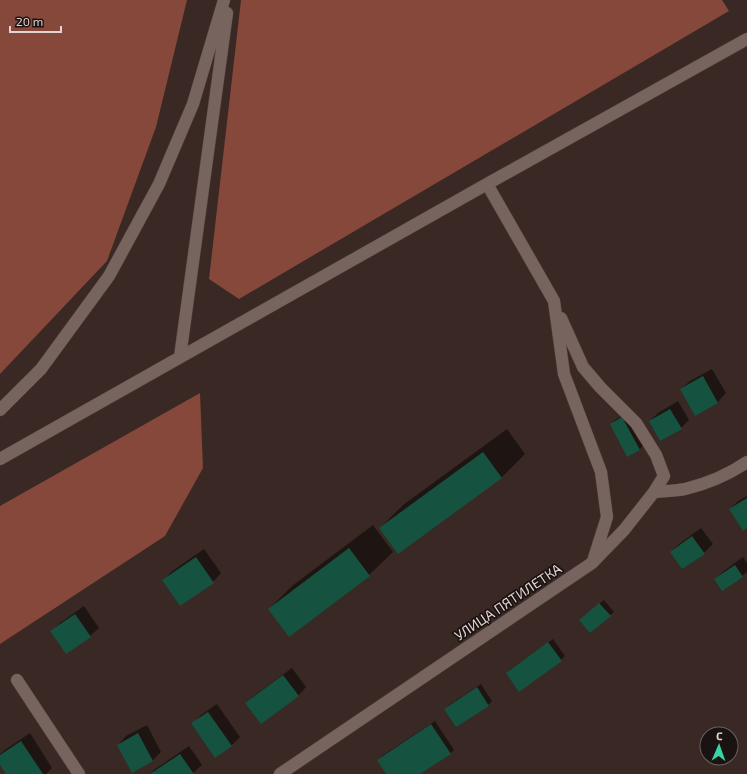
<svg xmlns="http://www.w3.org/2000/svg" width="747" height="774" font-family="'Exo 2',sans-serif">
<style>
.forest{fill:#86483a}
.shadow{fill:#0007}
.building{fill:#155340}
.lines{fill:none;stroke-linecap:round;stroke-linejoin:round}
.minor-casing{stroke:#524340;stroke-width:13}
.minor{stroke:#78645f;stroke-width:12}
.labels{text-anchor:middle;stroke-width:3.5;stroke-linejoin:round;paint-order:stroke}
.street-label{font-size:14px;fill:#e1d5d2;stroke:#1b1311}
</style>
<rect width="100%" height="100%" fill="#392824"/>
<path class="forest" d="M 0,0 L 187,0 L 156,127 L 107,261 L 0,374 Z
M 241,0 L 722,0 L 729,11 L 239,299 L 209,279 Z
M 200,393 L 203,468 L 165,536 L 0,644 L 0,506 Z"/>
<path class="shadow" d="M 712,369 L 726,393 L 718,402 L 696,414 L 681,389 L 690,381 Z
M 678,401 L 689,420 L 681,428 L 650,421 L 658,413 Z
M 626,414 L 643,446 L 639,450 L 611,424 L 615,420 Z
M 507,429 L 525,454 L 502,477 L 398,553 L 380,528 L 403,505 Z
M 747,496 L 747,527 L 730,509 L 738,501 Z
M 373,525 L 393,552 L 369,575 L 289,636 L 269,609 L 292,586 Z
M 701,528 L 713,544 L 704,553 L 683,568 L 671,552 L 679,544 Z
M 204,549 L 221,573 L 213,582 L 180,605 L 163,581 L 171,572 Z
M 743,557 L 747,563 L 747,572 L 742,576 L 715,579 L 724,571 Z
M 604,600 L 614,612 L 610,615 L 584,616 Z
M 84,606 L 99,628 L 90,636 L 51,632 L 60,623 Z
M 553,639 L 565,656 L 561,660 L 507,673 L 511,669 Z
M 292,668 L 306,687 L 298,696 L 247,703 L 255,695 Z
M 481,684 L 492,701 L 488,705 L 446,709 L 449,705 Z
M 217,704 L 240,737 L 231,746 L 193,723 L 201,715 Z
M 435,721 L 454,750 L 450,754 L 418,774 L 387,774 L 378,760 L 382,756 Z
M 147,725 L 161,752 L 153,760 L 132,771 L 118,745 L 126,736 Z
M 30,733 L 52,768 L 46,774 L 7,774 L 0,763 L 0,754 L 5,750 Z
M 189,746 L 202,765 L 193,773 L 150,774 L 154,770 Z"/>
<path class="building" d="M 703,376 L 718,403 L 695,416 L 680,389 Z
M 670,409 L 682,429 L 660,441 L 649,421 Z
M 622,417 L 640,450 L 627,457 L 610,424 Z
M 483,452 L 502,478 L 398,554 L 379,528 Z
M 747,498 L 747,528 L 743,531 L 729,509 Z
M 692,536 L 705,554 L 682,569 L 670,552 Z
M 349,548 L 370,576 L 289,637 L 268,609 Z
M 196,557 L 214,583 L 180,606 L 162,580 Z
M 735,565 L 743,577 L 722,591 L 714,579 Z
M 599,603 L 611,616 L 590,633 L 579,620 Z
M 75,614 L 91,637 L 66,654 L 50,631 Z
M 548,642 L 562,661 L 519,692 L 506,673 Z
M 283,675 L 299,696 L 261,724 L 245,703 Z
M 477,687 L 489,706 L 456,727 L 444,709 Z
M 208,712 L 232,746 L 215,758 L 191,723 Z
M 431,724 L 451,754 L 420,774 L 386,774 L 377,760 Z
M 138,733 L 153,761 L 132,773 L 117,745 Z
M 21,741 L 43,774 L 6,774 L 0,765 L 0,755 Z
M 180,754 L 194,774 L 150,774 Z"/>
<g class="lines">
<g class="minor-casing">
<path id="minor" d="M 487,184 L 554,301 L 564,374 L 601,472 L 607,517 L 593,561
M 561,318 L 583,367 L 600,387 L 636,423 L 656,455 L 664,476 L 654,492
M 180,357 L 227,13
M 0,410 L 41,369 L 109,276 L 159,184 L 193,104 L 224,0
M 0,459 L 487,184 L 747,39
M 17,680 L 79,774
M 280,774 L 592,563 L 624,530 L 654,492 C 664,491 675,491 685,489 C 706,484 728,475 747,462"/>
</g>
<use href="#minor" class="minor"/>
</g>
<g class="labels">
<g class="street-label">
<text transform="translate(508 602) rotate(-34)" y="5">УЛИЦА ПЯТИЛЕТКА</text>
</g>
</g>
<g transform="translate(719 746) rotate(2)"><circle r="19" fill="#1b1311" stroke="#6a615e"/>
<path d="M0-3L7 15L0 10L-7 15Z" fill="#36d4a7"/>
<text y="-6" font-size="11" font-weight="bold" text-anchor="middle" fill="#e1d5d2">С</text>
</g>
<path d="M10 26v6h51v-6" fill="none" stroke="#e1d5d2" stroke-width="2"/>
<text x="16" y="26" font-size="12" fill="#e1d5d2" stroke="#1b1311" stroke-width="3" paint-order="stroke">20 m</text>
</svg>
